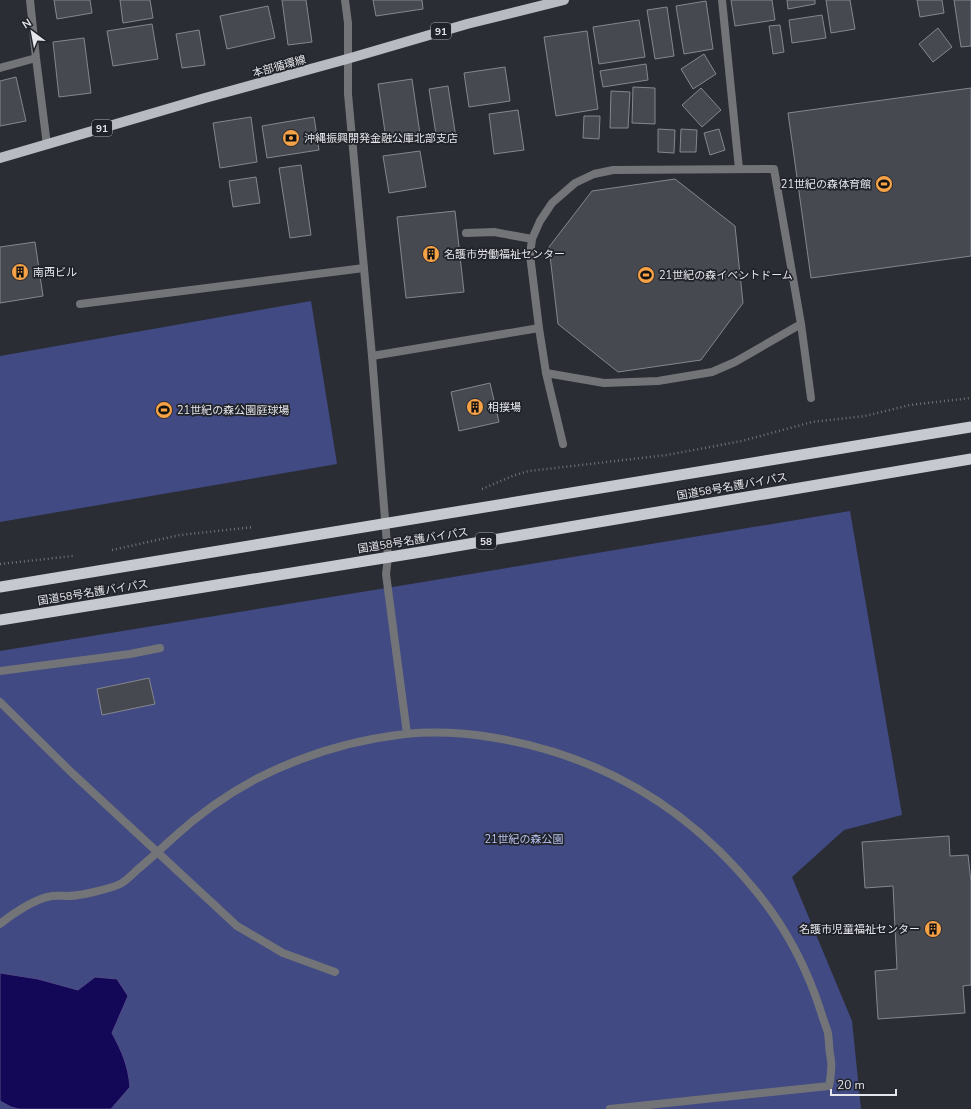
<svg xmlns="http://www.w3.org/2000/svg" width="971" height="1109" font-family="'Nunito Sans','Noto Sans JP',sans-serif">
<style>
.green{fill:#414a83}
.water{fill:#130858;stroke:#524b84}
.building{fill:#474950;stroke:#85878f}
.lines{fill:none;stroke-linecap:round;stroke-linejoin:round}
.path{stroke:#72747a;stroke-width:2.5;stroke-dasharray:1 3;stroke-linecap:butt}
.service{stroke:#737478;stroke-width:8}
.minor{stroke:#737478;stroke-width:8}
.tertiary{stroke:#737478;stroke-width:8}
.primary{stroke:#b9bbc2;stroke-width:10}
.trunk{stroke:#c7c9d1;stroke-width:11}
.labels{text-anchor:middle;stroke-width:3.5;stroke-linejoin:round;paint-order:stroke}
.shield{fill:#21232a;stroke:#aaacb1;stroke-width:1}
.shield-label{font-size:10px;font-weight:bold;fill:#e5e6eb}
.street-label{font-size:11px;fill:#e5e6eb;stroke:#21232a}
.poi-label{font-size:11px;fill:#e5e6eb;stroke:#21232a;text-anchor:start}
.park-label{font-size:11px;fill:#b6c0ec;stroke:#21232a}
</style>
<rect width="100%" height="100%" fill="#2b2d34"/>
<path class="green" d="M 311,301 L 337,464 L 0,522 L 0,356 Z
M 850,511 L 902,815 L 844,830 L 792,877 L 852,1021 L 861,1109 L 0,1109 L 0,651 L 417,583 Z"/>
<path class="water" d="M 0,973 L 38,979 L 78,990 L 95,977 L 117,979 L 128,996 L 112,1033 C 122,1052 128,1065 130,1087 L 111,1109 L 19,1109 L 11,1107 L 0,1101 Z"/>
<path class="building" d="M 54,0 L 90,0 L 92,13 L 57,19 Z
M 120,0 L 150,0 L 153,18 L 123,23 Z
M 282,0 L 306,0 L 312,42 L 288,45 Z
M 373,0 L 422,0 L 423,9 L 376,16 Z
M 731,0 L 772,0 L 775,20 L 735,26 Z
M 787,0 L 815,0 L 815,4 L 788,9 Z
M 826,0 L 850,0 L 855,29 L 831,33 Z
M 917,0 L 942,0 L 944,13 L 920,17 Z
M 954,0 L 971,0 L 971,46 L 961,47 Z
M 706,1 L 713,49 L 684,54 L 676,6 Z
M 268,6 L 275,38 L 227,49 L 220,16 Z
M 667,7 L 674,56 L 655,59 L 647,10 Z
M 822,15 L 826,38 L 792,43 L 789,20 Z
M 639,20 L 645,57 L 599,64 L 593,27 Z
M 152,24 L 158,59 L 113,66 L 107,31 Z
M 780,25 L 784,52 L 773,54 L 769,26 Z
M 938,28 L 952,47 L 933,62 L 919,44 Z
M 199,30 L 205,65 L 182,68 L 176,34 Z
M 587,31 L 598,109 L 556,116 L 544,37 Z
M 84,38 L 91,93 L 59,97 L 53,42 Z
M 704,54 L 716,74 L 693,89 L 681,69 Z
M 646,64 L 648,80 L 603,87 L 600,71 Z
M 505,67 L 510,101 L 469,107 L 464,73 Z
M 16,77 L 26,121 L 0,126 L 0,81 Z
M 412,79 L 420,134 L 386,139 L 378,84 Z
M 448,86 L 456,138 L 437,141 L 429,89 Z
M 633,87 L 655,88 L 655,124 L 632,123 Z
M 701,88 L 721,110 L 702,127 L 682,105 Z
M 971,88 L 971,256 L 811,278 L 788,113 Z
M 611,91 L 630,92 L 628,128 L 610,128 Z
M 518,110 L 524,150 L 494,154 L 489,114 Z
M 584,116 L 600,116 L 599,139 L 583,138 Z
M 251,117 L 257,162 L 220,168 L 213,123 Z
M 314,117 L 319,150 L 267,158 L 262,126 Z
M 658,129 L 675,130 L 674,153 L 658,152 Z
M 681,129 L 697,130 L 696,152 L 680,152 Z
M 719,129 L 725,150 L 710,155 L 704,133 Z
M 420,151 L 426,187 L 389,193 L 383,156 Z
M 301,165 L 311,235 L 290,238 L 279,168 Z
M 256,177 L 260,203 L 233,207 L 229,181 Z
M 675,179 L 735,226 L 743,303 L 701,360 L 618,372 L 558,324 L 549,247 L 592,191 Z
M 455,211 L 464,292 L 406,298 L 397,217 Z
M 35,242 L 43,296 L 0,303 L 0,247 Z
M 490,383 L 499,422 L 459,431 L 451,392 Z
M 149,678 L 155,704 L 102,715 L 97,689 Z
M 949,836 L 950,856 L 968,855 L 971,882 L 971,985 L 963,986 L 965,1013 L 878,1019 L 875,971 L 897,969 L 893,886 L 865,888 L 862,842 Z"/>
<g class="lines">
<path class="path" d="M 482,489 L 515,475 L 529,471 L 667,455 L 742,441 L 812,422 L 865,416 L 910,405 L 971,398
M 112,550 L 180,535 L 254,527
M 0,564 L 73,556"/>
<path class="service" d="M 722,0 L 739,169
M 466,233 L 494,232 L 532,239
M 80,304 L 364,268
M 372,356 L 539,328
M 546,373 L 604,383 L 658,381 L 712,372 L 735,362 L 801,324
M 563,444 L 546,373 L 539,328 L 530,255 L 532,239 L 540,221 L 552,203 L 575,183 L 594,174 L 613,170 L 774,169 L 801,324 L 811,398
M 388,557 L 386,574 L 407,734
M 0,671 L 130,654 L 160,648
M 0,702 L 72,773 L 237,926 L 283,953 L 335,972
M 0,924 C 12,914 36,898 52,896 C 60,895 70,897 78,895 C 87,894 112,888 120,884 C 126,881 132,875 137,870 C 149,860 161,849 173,838 C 198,815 226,795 256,779 C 303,755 353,740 405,734 C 435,731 466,733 496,738 C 601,756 687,807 755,890 C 784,925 807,968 821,1012 C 823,1019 826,1026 828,1033 C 829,1040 829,1047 830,1054 C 831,1059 832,1065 831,1070 C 831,1075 830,1081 829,1086 L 610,1109"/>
<path class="minor" d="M 30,0 L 36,58 L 47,145
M 0,68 L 36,58"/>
<path class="tertiary" d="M 345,0 L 348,23 L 348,94 L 372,356 L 388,557"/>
<path class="primary" d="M 0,158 L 205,98 L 347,59 L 467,24 L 564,0"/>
<path class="trunk" d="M 0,587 L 971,427
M 0,620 L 427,551 L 971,459"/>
</g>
<defs>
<g id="bank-disc" transform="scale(0.9)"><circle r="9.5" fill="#f6a247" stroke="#21232a"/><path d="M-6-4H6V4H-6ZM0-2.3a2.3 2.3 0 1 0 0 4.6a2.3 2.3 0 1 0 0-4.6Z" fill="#111"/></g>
<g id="stadium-disc" transform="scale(0.9)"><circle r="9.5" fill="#f6a247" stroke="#21232a"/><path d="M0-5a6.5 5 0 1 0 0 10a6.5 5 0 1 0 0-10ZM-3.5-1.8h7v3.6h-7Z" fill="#111"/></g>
<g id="building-disc" transform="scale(0.9)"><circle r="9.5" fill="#f6a247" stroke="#21232a"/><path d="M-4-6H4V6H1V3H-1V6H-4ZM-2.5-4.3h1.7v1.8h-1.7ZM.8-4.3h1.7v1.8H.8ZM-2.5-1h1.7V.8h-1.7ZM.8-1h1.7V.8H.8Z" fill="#111"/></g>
</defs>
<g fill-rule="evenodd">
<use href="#bank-disc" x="291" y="138"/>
<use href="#stadium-disc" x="884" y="184"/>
<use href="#building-disc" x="431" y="254"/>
<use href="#building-disc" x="20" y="272"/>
<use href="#stadium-disc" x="646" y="275"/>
<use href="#building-disc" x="475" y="407"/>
<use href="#stadium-disc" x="164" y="410"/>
<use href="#building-disc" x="933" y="929"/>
</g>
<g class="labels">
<g class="shield">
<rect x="431" y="23" width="20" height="16" rx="3"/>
<rect x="92" y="120" width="20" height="16" rx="3"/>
<rect x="476" y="533" width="20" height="16" rx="3"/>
</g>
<g class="shield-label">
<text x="441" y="35">91</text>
<text x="102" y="132">91</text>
<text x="486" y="545">58</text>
</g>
<g class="street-label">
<text transform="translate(279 66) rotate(-15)" y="4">本部循環線</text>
<text transform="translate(732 486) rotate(-10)" y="4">国道58号名護バイパス</text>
<text transform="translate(413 540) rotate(-9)" y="4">国道58号名護バイパス</text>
<text transform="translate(93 592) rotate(-9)" y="4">国道58号名護バイパス</text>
</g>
<g class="poi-label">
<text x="304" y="142">沖縄振興開発金融公庫北部支店</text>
<text x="871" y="188" text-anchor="end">21世紀の森体育館</text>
<text x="444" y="258">名護市労働福祉センター</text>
<text x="33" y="276">南西ビル</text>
<text x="659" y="279">21世紀の森イベントドーム</text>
<text x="488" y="411">相撲場</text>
<text x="177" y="414">21世紀の森公園庭球場</text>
<text x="920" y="933" text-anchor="end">名護市児童福祉センター</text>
</g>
<g class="park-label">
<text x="524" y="843">21世紀の森公園</text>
</g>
</g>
<g transform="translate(32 32) rotate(328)" stroke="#21232a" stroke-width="3" paint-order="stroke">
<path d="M0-3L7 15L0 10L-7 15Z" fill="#e5e6eb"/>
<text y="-6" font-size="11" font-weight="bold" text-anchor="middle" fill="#e5e6eb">N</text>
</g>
<path d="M831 1089v6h65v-6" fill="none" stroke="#e5e6eb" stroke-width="2"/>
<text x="837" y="1089" font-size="12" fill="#e5e6eb" stroke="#21232a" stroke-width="3" paint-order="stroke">20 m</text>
</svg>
